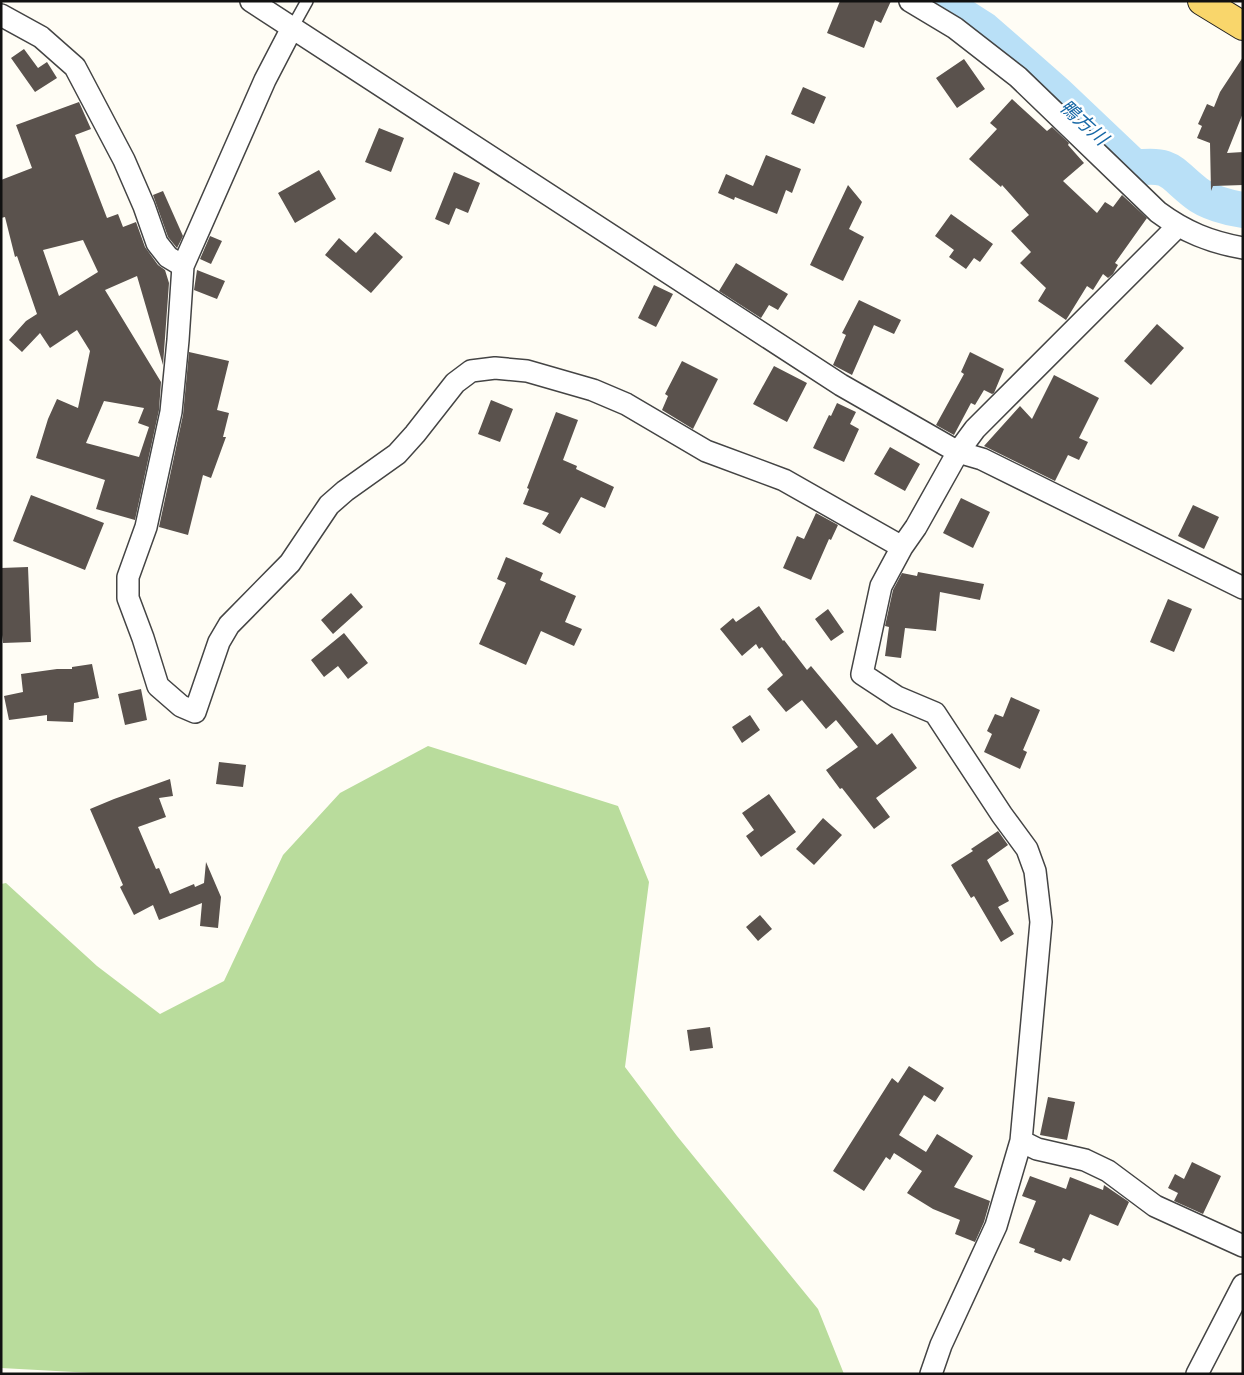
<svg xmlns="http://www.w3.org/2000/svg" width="1244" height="1375" font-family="'Zilla Slab','Noto Sans JP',serif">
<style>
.forest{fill:#b9dc9c}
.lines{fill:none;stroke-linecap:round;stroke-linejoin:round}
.river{stroke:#b9e0f7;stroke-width:36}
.building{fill:#5a524d;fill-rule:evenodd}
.service-casing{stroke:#444;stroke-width:14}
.minor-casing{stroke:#444;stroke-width:24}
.primary-casing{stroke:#222;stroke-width:30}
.service{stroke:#fff;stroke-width:11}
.minor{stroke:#fff;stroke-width:21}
.primary{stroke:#f9d66b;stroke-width:28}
.labels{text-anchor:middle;stroke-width:5;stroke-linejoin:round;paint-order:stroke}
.water-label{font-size:19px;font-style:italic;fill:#1768a6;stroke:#fff}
</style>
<rect width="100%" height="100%" fill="#fffdf5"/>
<path class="forest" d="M 428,746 L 618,806 L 649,882 L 625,1067 L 677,1136 L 818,1309 L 844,1374 L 111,1374 L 1,1368 L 1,884 L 6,883 L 97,966 L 160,1014 L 224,981 L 283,855 L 340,793 Z"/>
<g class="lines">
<path class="river" d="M 939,1 L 984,30 L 1057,94 L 1135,168 C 1172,163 1170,173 1196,193 C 1207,202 1229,208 1243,210"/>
</g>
<path class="building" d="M 840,1 L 891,1 L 881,23 L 875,20 L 864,48 L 827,33 Z
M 24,49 L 38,68 L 47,62 L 57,78 L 35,92 L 11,58 Z
M 1243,57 L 1243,113 L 1227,153 L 1243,152 L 1243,185 L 1213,186 L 1211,191 L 1210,143 L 1197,138 L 1202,126 L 1198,124 L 1207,104 L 1214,107 L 1220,92 Z
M 964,59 L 985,89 L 957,108 L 936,78 Z
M 803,87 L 826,97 L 814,124 L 791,114 Z
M 1012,99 L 1047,131 L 1052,127 L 1069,143 L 1068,145 L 1084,163 L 1063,181 L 1097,213 L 1105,202 L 1113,207 L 1122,195 L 1147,218 L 1115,263 L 1118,265 L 1113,274 L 1108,278 L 1103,274 L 1093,290 L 1087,286 L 1066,320 L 1038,301 L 1046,288 L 1020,263 L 1031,252 L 1011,231 L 1029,215 L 1002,185 L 1001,187 L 969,159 L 997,129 L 990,123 Z
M 79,102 L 91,129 L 75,135 L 107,218 L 118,214 L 123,227 L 136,222 L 145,247 L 158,265 L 165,270 L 169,283 L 163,365 L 137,276 L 105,290 L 161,382 L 159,410 L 135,520 L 96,509 L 105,480 L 36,458 L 48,419 L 57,399 L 78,408 L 90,351 L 77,330 L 50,348 L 40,333 L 22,352 L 9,340 L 26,321 L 37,314 L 17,256 L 15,257 L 5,217 L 1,218 L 1,180 L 32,168 L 16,125 ZM 83,240 L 98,272 L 59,296 L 43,250 ZM 104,401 L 144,408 L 138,423 L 149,427 L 139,457 L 86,443 Z
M 379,128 L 404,138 L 391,172 L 365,162 Z
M 766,155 L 801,169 L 792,193 L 786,190 L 777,214 L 735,197 L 734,200 L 718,193 L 726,174 L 753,186 Z
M 319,170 L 336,199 L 295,223 L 278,193 Z
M 454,172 L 480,183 L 468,213 L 456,208 L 449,225 L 435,219 Z
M 848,185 L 862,202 L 849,229 L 864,237 L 843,281 L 810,265 Z
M 163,191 L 183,236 L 177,248 L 168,237 L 153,195 Z
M 951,214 L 993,244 L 980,262 L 974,258 L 966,269 L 949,257 L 954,250 L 935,236 Z
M 375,232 L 403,257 L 371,293 L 325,255 L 339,238 L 356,253 Z
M 210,236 L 222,241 L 211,264 L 200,259 Z
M 736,263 L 788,294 L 778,310 L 769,305 L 761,318 L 719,291 Z
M 197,270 L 225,281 L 217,299 L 194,290 Z
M 654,285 L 673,294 L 656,327 L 638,318 Z
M 859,300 L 901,320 L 894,334 L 874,325 L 852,375 L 833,365 L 846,335 L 842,333 Z
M 1157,324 L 1184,348 L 1151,385 L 1124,361 Z
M 189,352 L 229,361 L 217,410 L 229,413 L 223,437 L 226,437 L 211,478 L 203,475 L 188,535 L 159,527 L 183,415 Z
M 970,352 L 1004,369 L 994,393 L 992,394 L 984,390 L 975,405 L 971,403 L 954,435 L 936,425 L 964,374 L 961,372 Z
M 682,361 L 718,379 L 693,429 L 662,410 L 668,396 L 665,394 Z
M 774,366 L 807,383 L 787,422 L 753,404 Z
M 1054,375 L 1099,398 L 1079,438 L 1088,442 L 1079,460 L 1068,455 L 1055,481 L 984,446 L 1020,406 L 1032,419 Z
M 491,400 L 513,409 L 500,442 L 478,434 Z
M 837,403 L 856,412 L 850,424 L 859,429 L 844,462 L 813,448 L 829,415 L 831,416 Z
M 556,412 L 578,420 L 563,460 L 577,466 L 576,469 L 614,487 L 605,508 L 581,497 L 560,534 L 542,524 L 549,513 L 523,504 L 529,489 L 527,488 Z
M 890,447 L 920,464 L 905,491 L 874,474 Z
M 31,495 L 104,523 L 85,570 L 13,541 Z
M 961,498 L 990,512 L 973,548 L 943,533 Z
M 1193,505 L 1219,517 L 1204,549 L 1178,536 Z
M 816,513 L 838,525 L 831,540 L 829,539 L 811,580 L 783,568 L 797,536 L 804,539 Z
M 506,557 L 543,573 L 540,580 L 576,596 L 565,622 L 582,629 L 574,646 L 541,631 L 526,665 L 479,644 L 506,583 L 497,579 Z
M 28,567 L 31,642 L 3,643 L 1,627 L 1,568 Z
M 918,572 L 984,584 L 980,600 L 940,592 L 936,631 L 905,628 L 901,658 L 885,656 L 889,627 L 885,626 L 893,590 L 902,573 L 917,576 Z
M 351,593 L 363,607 L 333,634 L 321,620 Z
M 1168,599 L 1192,609 L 1174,652 L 1150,642 Z
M 759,606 L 783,641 L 784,640 L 807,670 L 811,666 L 877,745 L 892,733 L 917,768 L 876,798 L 890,817 L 874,829 L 842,788 L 840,789 L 826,770 L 858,747 L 836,720 L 826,729 L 802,700 L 786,712 L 767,689 L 783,675 L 762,647 L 759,649 L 756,644 L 742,656 L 720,629 L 733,618 L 736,622 Z
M 828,609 L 844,632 L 831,641 L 815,619 Z
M 344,633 L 368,663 L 348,679 L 338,666 L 324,677 L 311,660 Z
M 92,664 L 99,698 L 74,703 L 73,722 L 47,721 L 47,715 L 9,720 L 4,696 L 23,692 L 21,674 L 57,669 L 72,669 L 72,667 Z
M 141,689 L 147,720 L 125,725 L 118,694 Z
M 1011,697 L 1040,710 L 1023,750 L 1027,752 L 1020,769 L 984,752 L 992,734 L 987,731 L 995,714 L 1003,717 Z
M 750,715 L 760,730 L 742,743 L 732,727 Z
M 219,762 L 246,765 L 243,787 L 216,784 Z
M 170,779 L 173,796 L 159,798 L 166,817 L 138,827 L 156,869 L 159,868 L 170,894 L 194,884 L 195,887 L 204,883 L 206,862 L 221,897 L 218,928 L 200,926 L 202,903 L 159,920 L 153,905 L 134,915 L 120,887 L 123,885 L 90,809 L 114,799 Z
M 769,794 L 796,832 L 761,857 L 746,836 L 754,830 L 742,813 Z
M 823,818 L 842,835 L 814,865 L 796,849 Z
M 998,831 L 1008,845 L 987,860 L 1009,901 L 998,907 L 1014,934 L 1001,942 L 974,896 L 971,898 L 951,865 L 973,851 L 971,849 Z
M 760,915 L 772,929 L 758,941 L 746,927 Z
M 710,1027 L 713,1048 L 690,1051 L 687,1030 Z
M 909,1066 L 944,1088 L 935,1102 L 924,1095 L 899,1135 L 926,1152 L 937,1134 L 973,1156 L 954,1187 L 990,1201 L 984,1222 L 975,1242 L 955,1234 L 960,1220 L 933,1209 L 907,1193 L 922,1171 L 894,1153 L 890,1160 L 886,1157 L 864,1191 L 833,1171 L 892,1078 L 898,1083 Z
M 1048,1097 L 1075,1102 L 1067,1140 L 1040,1135 Z
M 1192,1162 L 1221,1176 L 1203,1214 L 1174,1201 L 1178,1193 L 1168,1188 L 1175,1174 L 1184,1179 Z
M 1030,1176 L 1066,1189 L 1070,1177 L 1103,1190 L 1104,1185 L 1129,1202 L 1118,1226 L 1090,1214 L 1070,1261 L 1063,1258 L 1061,1262 L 1034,1252 L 1035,1249 L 1019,1243 L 1036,1201 L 1022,1196 Z"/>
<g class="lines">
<g class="service-casing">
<path id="service" d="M 292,28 L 307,1"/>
</g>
<g class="minor-casing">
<path id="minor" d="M 251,1 L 841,385 L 958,452 L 982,459 L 1243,588
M 910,1 L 955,28 L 1018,77 L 1158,212 C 1185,232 1210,242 1243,248
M 1,15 L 41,37 L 75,67 L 124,160 L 144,206 L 157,243 L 168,257 L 183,266
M 292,28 L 265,80 L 183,266 L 178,340 L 171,412 L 146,527 L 128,577 L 128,598 L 143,638 L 158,686 L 181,706 L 195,712 L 219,642 L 229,625 L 290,563 L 329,505 L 345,491 L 397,454 L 415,434 L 455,383 L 471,371 L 495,368 L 527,371 L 593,390 L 626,404 L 706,451 L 784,480 L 902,547
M 1021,1141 L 1037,1149 L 1085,1160 L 1108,1171 L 1155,1206 L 1243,1246
M 931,1374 L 941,1345 L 996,1226 L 1021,1141 L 1041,922 L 1035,871 L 1027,849 L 1002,815 L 935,713 L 897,697 L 862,674 L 881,586 L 902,547 L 916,527 L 958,452 L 975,429 L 1178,226
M 1197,1374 L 1243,1285"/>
</g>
<g class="primary-casing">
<path id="primary" d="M 1202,1 L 1243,26"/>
</g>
<use href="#service" class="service"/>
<use href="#minor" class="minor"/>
<use href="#primary" class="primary"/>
</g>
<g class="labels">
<g class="water-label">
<text transform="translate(1084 122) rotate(42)" y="7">鴨方川</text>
</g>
</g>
<rect width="1244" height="1375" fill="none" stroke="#111111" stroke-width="5"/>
</svg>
